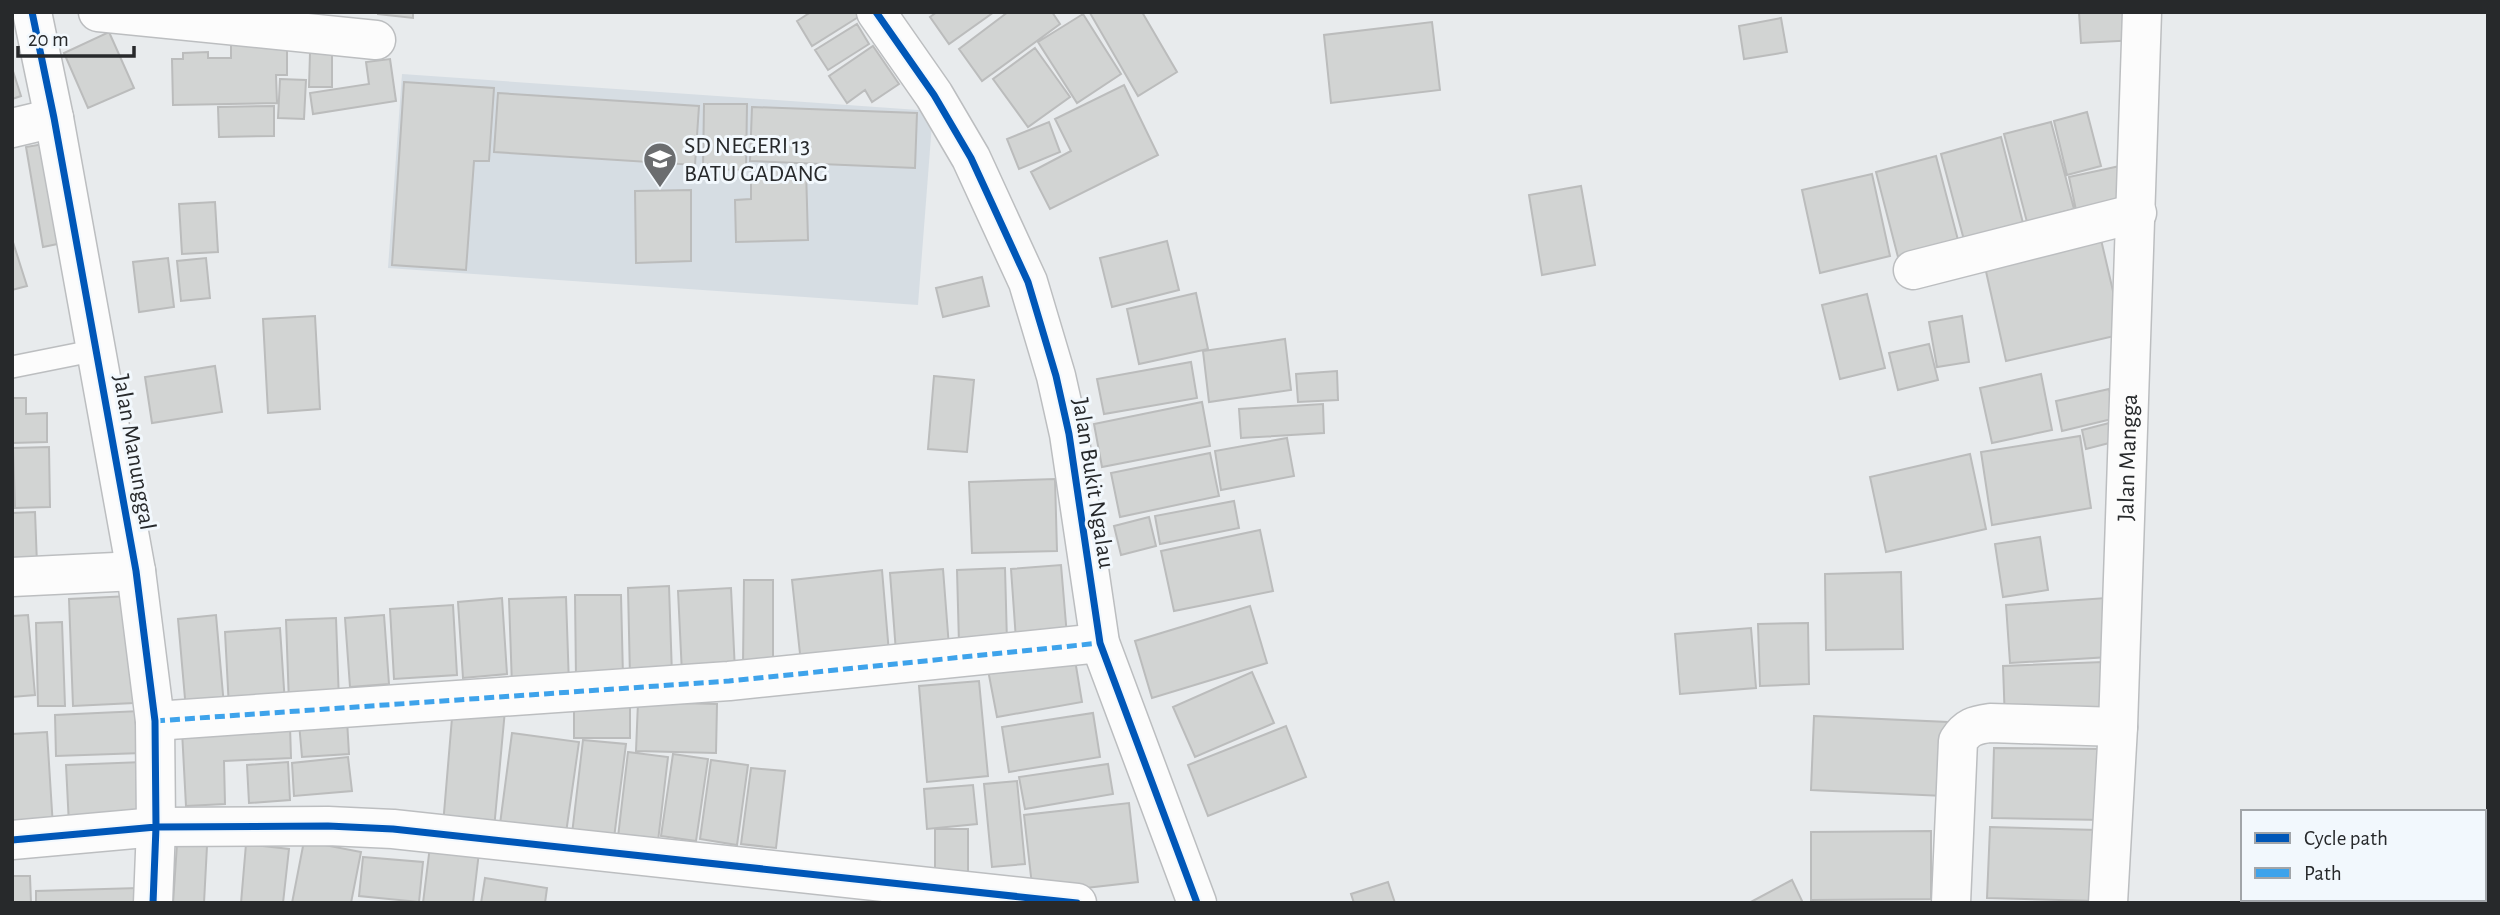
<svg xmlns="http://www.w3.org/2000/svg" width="2500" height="915" font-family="'Alegreya Sans',sans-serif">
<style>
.built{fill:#d6dde3}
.building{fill:#d2d4d3;stroke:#bbbcbc;stroke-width:2}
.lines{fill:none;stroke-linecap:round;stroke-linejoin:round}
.service-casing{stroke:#bcbec0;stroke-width:24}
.minor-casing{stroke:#bcbec0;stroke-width:41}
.service{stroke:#fcfcfc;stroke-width:21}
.minor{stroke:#fcfcfc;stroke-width:38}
.quiet{stroke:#3ea3eb;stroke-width:5;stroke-dasharray:10 5;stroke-linecap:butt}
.cycleway-casing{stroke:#f2f8fd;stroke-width:11}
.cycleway{stroke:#0057b8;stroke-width:7}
.labels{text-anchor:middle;stroke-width:6;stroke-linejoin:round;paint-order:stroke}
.poi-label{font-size:24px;fill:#27292b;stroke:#f2f8fd;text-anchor:start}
.street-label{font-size:24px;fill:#27292b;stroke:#f2f8fd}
</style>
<rect width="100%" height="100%" fill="#e8ebed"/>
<path class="built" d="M 402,74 L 933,111 L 918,305 L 388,268 Z"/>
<path class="building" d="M 378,12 L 413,12 L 413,18 L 378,14 Z
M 811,12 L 858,12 L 860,16 L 812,46 L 797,21 Z
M 937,12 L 994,12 L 949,44 L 930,17 Z
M 1008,12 L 1052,12 L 1060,24 L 982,81 L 959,49 Z
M 1092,12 L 1142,12 L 1177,72 L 1138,96 L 1090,13 Z
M 2079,12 L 2135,12 L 2137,40 L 2081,43 Z
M 1083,14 L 1121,74 L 1077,103 L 1038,42 Z
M 1781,18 L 1787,52 L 1744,59 L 1739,26 Z
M 1432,22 L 1440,90 L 1331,103 L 1324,35 Z
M 857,24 L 869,44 L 828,70 L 815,50 Z
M 109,32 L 134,88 L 88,108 L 64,53 Z
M 287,43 L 287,75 L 276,75 L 277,103 L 173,105 L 172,59 L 183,59 L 183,53 L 208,52 L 208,58 L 231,58 L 231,45 Z
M 873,46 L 899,84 L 872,102 L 865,90 L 847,103 L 829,76 Z
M 1035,48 L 1070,97 L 1028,127 L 993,79 Z
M 310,53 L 332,53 L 332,87 L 309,87 Z
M 390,59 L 396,101 L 313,114 L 310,93 L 369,84 L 366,62 Z
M 12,68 L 21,96 L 12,99 Z
M 280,79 L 306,80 L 304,119 L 278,118 Z
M 404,82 L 494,88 L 489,161 L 474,161 L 466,270 L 392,265 Z
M 1124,85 L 1158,155 L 1050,209 L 1031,172 L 1071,151 L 1055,119 Z
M 498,93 L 699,106 L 695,165 L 494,152 Z
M 704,104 L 747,104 L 746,170 L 703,169 Z
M 274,106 L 274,136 L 219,137 L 218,107 Z
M 752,107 L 917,113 L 915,168 L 750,161 Z
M 2087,112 L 2101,166 L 2067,175 L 2054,121 Z
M 1049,122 L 1060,152 L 1019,169 L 1007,139 Z
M 2051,122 L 2074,209 L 2027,222 L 2004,134 Z
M 2001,137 L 2023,223 L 1964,240 L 1941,154 Z
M 56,142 L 72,241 L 43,247 L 26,147 Z
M 1936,156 L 1958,240 L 1898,257 L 1876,172 Z
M 2129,164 L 2136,197 L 2076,210 L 2069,177 Z
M 806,169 L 808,240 L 736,242 L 735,200 L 751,199 L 751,170 Z
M 1872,174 L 1890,256 L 1820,273 L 1802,190 Z
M 1581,186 L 1595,265 L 1542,275 L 1529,195 Z
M 691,190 L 691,261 L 636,263 L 635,191 Z
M 215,202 L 218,252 L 182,254 L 179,204 Z
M 2099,231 L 2123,334 L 2006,361 L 1983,258 Z
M 12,239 L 27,286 L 12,290 Z
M 1167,241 L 1179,290 L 1112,307 L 1100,258 Z
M 168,258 L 174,307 L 139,312 L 133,262 Z
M 206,258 L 210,298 L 181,301 L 177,261 Z
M 982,277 L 989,306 L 943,317 L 936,288 Z
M 1196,293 L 1208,349 L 1139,364 L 1127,309 Z
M 1867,294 L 1885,368 L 1840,379 L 1822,305 Z
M 315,316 L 320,409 L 268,413 L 263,319 Z
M 1962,316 L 1969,362 L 1937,367 L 1929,322 Z
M 1285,339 L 1291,390 L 1209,402 L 1203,351 Z
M 1929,344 L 1938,380 L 1898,390 L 1889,353 Z
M 1191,362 L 1197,398 L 1104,414 L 1097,379 Z
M 215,366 L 222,412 L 152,423 L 145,377 Z
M 1337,371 L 1338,400 L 1298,402 L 1296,374 Z
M 2041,374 L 2052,430 L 1992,443 L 1980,388 Z
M 934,376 L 974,380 L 967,452 L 928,449 Z
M 2109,389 L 2116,418 L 2062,431 L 2056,401 Z
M 12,398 L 26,398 L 26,414 L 47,413 L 47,442 L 12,443 Z
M 1202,402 L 1210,446 L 1102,467 L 1094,424 Z
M 1323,404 L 1324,433 L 1241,438 L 1239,409 Z
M 2113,422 L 2117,441 L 2086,449 L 2082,430 Z
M 2080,436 L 2091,508 L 1992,525 L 1981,452 Z
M 1287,438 L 1294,476 L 1221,490 L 1215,451 Z
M 49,447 L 50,507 L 15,508 L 13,448 Z
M 1210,453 L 1219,496 L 1120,517 L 1111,473 Z
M 1970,454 L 1986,529 L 1886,552 L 1870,477 Z
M 1055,479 L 1057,551 L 972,553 L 969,482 Z
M 1234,501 L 1239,528 L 1160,544 L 1155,516 Z
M 35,512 L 37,564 L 12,565 L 12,513 Z
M 1149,517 L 1156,546 L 1121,555 L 1114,526 Z
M 1260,530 L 1273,591 L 1174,611 L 1161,551 Z
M 2040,537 L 2048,590 L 2003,597 L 1995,544 Z
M 1061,565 L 1067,636 L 1016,640 L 1011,569 Z
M 1005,568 L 1007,642 L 959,644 L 957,570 Z
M 943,569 L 949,647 L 896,652 L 890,573 Z
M 882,570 L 889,653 L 801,663 L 792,580 Z
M 1901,572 L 1903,649 L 1826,650 L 1825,574 Z
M 744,580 L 773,580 L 773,666 L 743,665 Z
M 669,586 L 672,675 L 630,677 L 628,588 Z
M 731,588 L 735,671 L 682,674 L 678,591 Z
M 575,595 L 621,595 L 623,677 L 576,678 Z
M 130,596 L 134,703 L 73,706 L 69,599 Z
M 566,597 L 569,685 L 512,686 L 509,599 Z
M 502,598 L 507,674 L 463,678 L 458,602 Z
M 2106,598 L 2109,657 L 2010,663 L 2006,605 Z
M 453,605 L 457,675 L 394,679 L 390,609 Z
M 1250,606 L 1267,663 L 1152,698 L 1135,641 Z
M 28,615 L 35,695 L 12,697 L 12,616 Z
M 216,615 L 224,706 L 186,710 L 178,619 Z
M 384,615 L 389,684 L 350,687 L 345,618 Z
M 336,618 L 339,701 L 289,703 L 286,620 Z
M 62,622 L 65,706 L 38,706 L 36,623 Z
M 1808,623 L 1809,684 L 1760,686 L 1758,624 Z
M 280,628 L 285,704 L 229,708 L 225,632 Z
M 1751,628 L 1756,688 L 1680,694 L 1675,634 Z
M 1074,654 L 1082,702 L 997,717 L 988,670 Z
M 2103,662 L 2105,717 L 2005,722 L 2003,666 Z
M 1252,672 L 1274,723 L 1195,757 L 1173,707 Z
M 979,681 L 988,776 L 927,782 L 919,686 Z
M 638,702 L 717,704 L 716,753 L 636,751 Z
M 574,704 L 630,704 L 630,738 L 574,738 Z
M 453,706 L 505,710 L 494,829 L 443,825 Z
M 140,711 L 142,753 L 56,756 L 55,715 Z
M 1093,713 L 1100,757 L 1009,772 L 1002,727 Z
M 1814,716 L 1948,722 L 1944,796 L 1811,790 Z
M 347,720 L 349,754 L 302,757 L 299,723 Z
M 290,726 L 291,758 L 224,761 L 225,804 L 186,806 L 182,731 Z
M 1286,726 L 1306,777 L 1208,816 L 1188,765 Z
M 47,732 L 53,827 L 12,830 L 12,734 Z
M 512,733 L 579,742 L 566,833 L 500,824 Z
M 583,740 L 626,744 L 614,838 L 572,834 Z
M 1994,748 L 2105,749 L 2104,820 L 1992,818 Z
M 628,752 L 668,757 L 658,841 L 618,837 Z
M 673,754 L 708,759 L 696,841 L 661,836 Z
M 348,757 L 352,791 L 294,796 L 292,763 Z
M 711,760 L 748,765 L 737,845 L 700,839 Z
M 143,762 L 146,823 L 69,825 L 66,765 Z
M 288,762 L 290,800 L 249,803 L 247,765 Z
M 1108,764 L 1113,794 L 1025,809 L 1019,777 Z
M 751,768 L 785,771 L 776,848 L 741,844 Z
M 1017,781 L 1025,864 L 992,867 L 984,784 Z
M 973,785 L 977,824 L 927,829 L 924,789 Z
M 1129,803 L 1138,882 L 1033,894 L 1024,815 Z
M 1990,827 L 2097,830 L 2094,901 L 1987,898 Z
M 935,829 L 968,829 L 968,878 L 935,879 Z
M 1931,831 L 1931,899 L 1811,900 L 1811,832 Z
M 304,841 L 361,852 L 351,903 L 292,903 Z
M 177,844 L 207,846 L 204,903 L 173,903 Z
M 246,844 L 289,849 L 283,903 L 241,903 Z
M 430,846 L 479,852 L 473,903 L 423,903 Z
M 363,857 L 423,862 L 419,902 L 359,896 Z
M 12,876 L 30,876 L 31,903 L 12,903 Z
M 485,878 L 547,888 L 545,903 L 481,903 Z
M 1792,880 L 1803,903 L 1749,903 Z
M 1388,882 L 1395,903 L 1354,903 L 1351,894 Z
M 138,888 L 138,903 L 36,903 L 36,891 Z"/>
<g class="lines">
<g class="service-casing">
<path id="service" d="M 12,367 L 97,350"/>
</g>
<g class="minor-casing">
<g id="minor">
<path d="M 32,12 L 54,118 L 136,571 L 155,721 L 156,827 L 153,903"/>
<path d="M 98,12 L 376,40"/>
<path d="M 876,12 L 934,95 L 971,158 L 1028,282 L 1056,376 L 1069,434 L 1100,643 L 1197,903"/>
<path d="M 12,128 L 54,118"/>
<path d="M 1913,270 L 2137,213"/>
<path d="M 12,577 L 136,571"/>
<path d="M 155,721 L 729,681 L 1100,643"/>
<path d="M 12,840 L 156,827 L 328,826 L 393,829 L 1077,903"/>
<path d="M 1951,903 L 1958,741 C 1967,727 1975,725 1990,723 L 2118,727"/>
<path id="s1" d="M 2108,903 L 2118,727 L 2142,12"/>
</g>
</g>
<use href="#service" class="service"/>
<use href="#minor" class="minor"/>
<path class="quiet" d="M 155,721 L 729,681 L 1100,643"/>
<g class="cycleway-casing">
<path id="cycleway" d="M 32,12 L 54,118 L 136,571 L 155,721 L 156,827 L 153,903
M 876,12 L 934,95 L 971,158 L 1028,282 L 1056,376 L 1069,434 L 1100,643 L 1197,903
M 12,840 L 156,827 L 328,826 L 393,829 L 1077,903"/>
</g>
<use href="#cycleway" class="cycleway"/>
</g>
<defs>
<g id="school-pin" transform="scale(1.75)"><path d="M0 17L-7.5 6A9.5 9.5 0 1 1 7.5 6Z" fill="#6b6d6f" stroke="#f2f8fd"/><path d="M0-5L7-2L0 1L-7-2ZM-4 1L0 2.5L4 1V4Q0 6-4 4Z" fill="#fff"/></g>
</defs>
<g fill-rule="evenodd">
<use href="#school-pin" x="660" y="159"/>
</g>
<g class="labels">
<g class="poi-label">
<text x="684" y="153">SD NEGERI 13<tspan x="684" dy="28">BATU GADANG</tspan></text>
</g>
<g class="street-label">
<text transform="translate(135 452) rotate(80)" y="8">Jalan Manunggal</text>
<text dy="8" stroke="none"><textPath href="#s1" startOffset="446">Jalan Mangga</textPath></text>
<text transform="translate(1094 483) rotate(81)" y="8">Jalan Bukit Ngalau</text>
</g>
</g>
<rect width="2500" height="915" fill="none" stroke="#27292b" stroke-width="28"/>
<rect x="2241" y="810" width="245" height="91" fill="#f2f8fd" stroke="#a1a5a9" stroke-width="2"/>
<rect x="2255" y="833" width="35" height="10" fill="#0057b8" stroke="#a1a5a9" stroke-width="2"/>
<text x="2304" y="845" font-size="21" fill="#27292b">Cycle path</text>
<rect x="2255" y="868" width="35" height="10" fill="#3ea3eb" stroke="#a1a5a9" stroke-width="2"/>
<text x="2304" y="880" font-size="21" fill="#27292b">Path</text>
<path d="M18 46v10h116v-10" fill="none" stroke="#27292b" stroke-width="3.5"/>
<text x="28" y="46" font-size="21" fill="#27292b" stroke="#f2f8fd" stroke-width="5" paint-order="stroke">20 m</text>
</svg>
